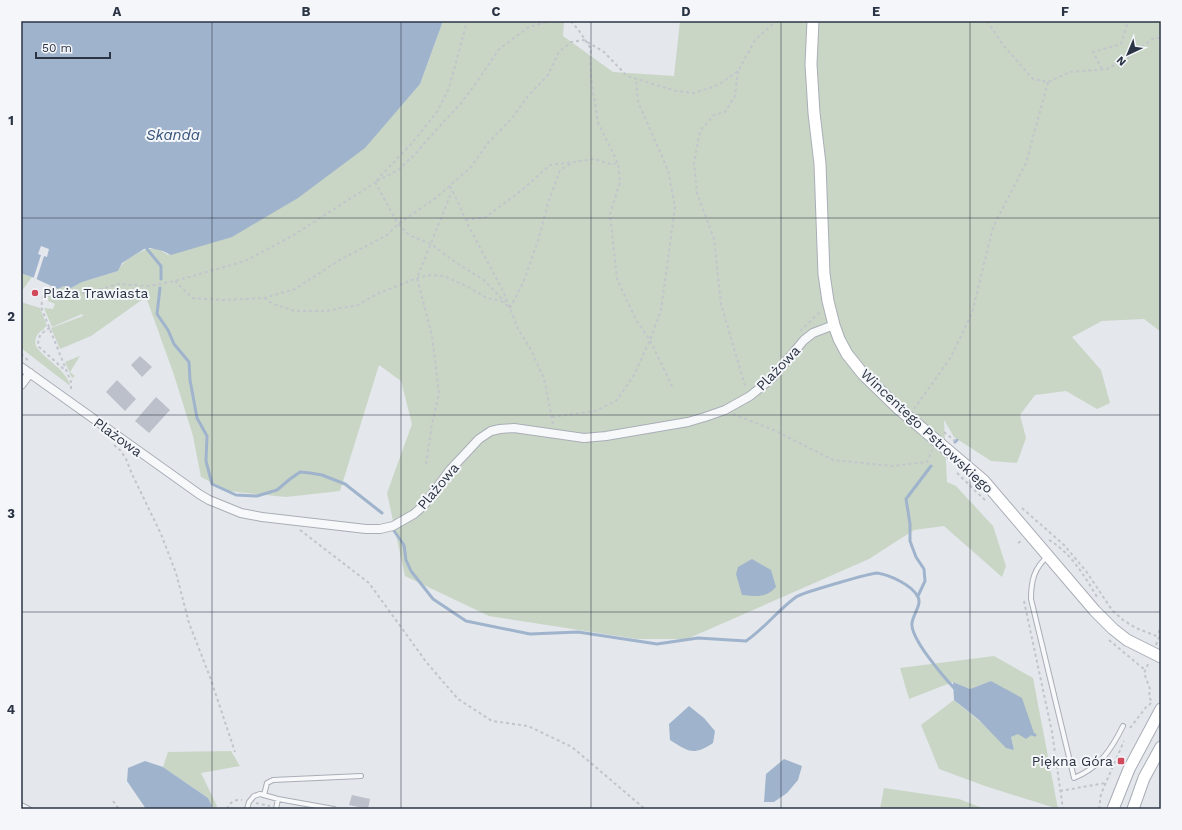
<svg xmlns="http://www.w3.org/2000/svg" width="1182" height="830" font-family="'Work Sans',sans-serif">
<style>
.green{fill:#c9d6c5}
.water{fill:#9fb4cc}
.pier{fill:#e4e7ec}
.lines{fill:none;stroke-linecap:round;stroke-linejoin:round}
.stream{stroke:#9fb4cc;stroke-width:3}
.building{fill:#bbc0ca}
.lane-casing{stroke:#a9aeb7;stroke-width:6}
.street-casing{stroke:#a9aeb7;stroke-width:10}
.secondary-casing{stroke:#a9aeb7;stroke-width:13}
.path{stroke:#c2c5cb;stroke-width:2;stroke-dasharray:3 3;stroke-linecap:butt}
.lane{stroke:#f7f8fa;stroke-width:4}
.street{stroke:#f7f8fa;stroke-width:8}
.secondary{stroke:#fff;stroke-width:11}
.grid{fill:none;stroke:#2b3445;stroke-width:1;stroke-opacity:0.55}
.poi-dot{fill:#d1495b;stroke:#f4f6f9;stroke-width:1.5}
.labels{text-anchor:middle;stroke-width:4;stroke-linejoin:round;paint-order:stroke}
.poi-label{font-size:14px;fill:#2b3445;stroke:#f4f6f9;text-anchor:start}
.street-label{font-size:14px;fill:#2b3445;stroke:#f4f6f9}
.water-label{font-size:15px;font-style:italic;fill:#34527a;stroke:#f4f6f9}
.neatline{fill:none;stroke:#2b3445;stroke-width:1.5}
.grid-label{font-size:13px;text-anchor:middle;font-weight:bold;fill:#2b3445}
</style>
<rect width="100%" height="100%" fill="#e4e7ec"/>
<path class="green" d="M 443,21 L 564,21 L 563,36 L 613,72 L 674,76 L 680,21 L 1161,21 L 1161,332 L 1144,319 L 1102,321 L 1072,337 L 1101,370 L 1110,403 L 1097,409 L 1066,391 L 1035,395 L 1020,415 L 1026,438 L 1017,463 L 991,461 L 954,437 L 944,420 L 947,482 L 956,486 L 993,526 L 1006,566 L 1002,577 L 944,526 L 914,530 L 869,559 L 687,639 L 637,639 L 489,616 L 405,576 L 387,493 L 412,424 L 401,381 L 379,365 L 340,491 L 286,497 L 228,491 L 201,477 L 193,436 L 174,375 L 146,297 L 91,336 L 60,349 L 51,328 L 83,316 L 82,314 L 52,327 L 44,308 L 53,309 L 55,304 L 48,301 L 50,286 L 58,289 L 64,286 L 71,288 L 82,282 L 118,271 C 122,263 126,260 133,256 C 146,248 155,245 168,255 L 420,84 Z
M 21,271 L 23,274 L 32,277 L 21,292 Z
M 21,294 L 22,294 L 21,302 L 40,308 L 47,326 L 44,328 L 44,329 C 37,333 34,339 36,346 C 46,361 62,366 70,384 L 69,385 L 21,348 Z
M 80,356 L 70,372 L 75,376 L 72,378 L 65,362 Z
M 994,656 L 1033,678 L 1058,809 L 985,786 L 939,769 L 921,725 L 954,700 L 1014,750 L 1011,737 L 1018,733 L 991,681 L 970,689 L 953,682 L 909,699 L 900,668 Z
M 231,751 L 240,766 L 201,773 L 217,806 L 215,809 L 209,809 L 212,806 L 208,798 L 163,767 L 168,752 Z
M 884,788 L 959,799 L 985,809 L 880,809 Z"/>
<path class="water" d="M 21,21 L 443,21 L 420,84 L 365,148 L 298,198 L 232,237 L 171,255 L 163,251 L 150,248 L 144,249 L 122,263 L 118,271 L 82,282 L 71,288 L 64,286 L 58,289 L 32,277 L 23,274 L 21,271 Z
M 752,559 L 771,570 L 776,587 C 765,599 756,596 742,595 L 736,574 L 738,567 Z
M 991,681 L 1022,698 L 1034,733 L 1026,739 L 1018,734 L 1011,737 L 1014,750 L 1006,748 L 979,720 L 954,700 L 953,682 L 970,689 Z
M 689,706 L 704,718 L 715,731 L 713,743 C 693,756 689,752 670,740 L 669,724 Z
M 784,759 L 802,766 L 798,780 L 787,793 L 774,802 L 764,802 L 766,774 Z
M 145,761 L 163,767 L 208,798 L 212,806 L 209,809 L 146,809 L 127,781 L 128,768 Z"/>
<path class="pier" d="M 41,246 L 49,249 L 47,257 L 44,256 L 36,281 L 33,280 L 41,255 L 38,254 Z"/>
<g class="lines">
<path class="stream" d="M 147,249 L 161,266 L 161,279
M 160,288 L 157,314 L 168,330 L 174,344 L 189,362 L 190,380 L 197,418 L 207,436 L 206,461 L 212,484 L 236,495 L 257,496 L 277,490 L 290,479 L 300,472 L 310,473 L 322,475 L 345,484 L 382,513
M 955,442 L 957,440
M 392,528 L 404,545 L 406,560 L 411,571 L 433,599 L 466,621 L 530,634 L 578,632 L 657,644 L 698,638 L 746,641 C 764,629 778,610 796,597 C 801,593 871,573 877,573 C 890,575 912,585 918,597 C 922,605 913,614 912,623 C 910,638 943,676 954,688
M 918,596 L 925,581 L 924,569 L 916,557 L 910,541 L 910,524 L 906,499 L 931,466
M 1032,734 L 1035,735"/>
</g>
<path class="building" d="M 140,356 L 152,367 L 142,377 L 131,365 Z
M 117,380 L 136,399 L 125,411 L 106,392 Z
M 156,397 L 170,410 L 149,433 L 135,421 Z
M 352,795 L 370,799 L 368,809 L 349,805 Z"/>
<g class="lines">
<g class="lane-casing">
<path id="lane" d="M 1048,556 C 1034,568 1031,581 1031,599 L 1074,778 C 1100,767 1111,750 1123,726
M 264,795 L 267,783 L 273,780 L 361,776
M 21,805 L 29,809
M 247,809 L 249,802 L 254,796 L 260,794 L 278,799 L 334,809
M 276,809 L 278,799"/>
</g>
<g class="street-casing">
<path id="street" d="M 21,367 L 199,494 L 209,500 L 241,513 L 262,517 L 366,529 L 380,529 L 393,526 L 414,514 L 424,505 L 450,470 L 465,454 L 479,439 L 491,431 L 500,429 L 514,428 L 584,438 L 606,436 L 688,422 L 705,417 L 725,410 L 750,396 L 772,378 L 804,340 L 813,333 L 834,325
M 21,385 L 30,373"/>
</g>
<g class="secondary-casing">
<path id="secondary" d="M 813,21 L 811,64 L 814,113 L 820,164 L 824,274 L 828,301 L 834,325 L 839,339 L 847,354 L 863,374 L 898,408 L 984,481 L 1095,611 L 1113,629 L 1127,640 L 1161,657
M 1113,809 L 1129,769 L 1161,709
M 1133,809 L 1144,778 L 1161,747"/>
</g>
<path class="path" d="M 571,21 L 580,32 L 591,49 L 590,63 L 592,85 L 598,123 L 618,163 L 620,182 L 610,214 L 617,279 L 636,320 L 650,340 L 673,388
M 987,21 L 1003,45 L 1033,79 L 1048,82 L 1070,72 L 1107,69 L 1126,59 L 1154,38 L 1161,38
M 1102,69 L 1093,52 L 1121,44 L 1128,21
M 738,71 L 735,96 L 725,112 L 714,115 L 700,131 L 694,163 L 697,193 L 714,239 L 721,304 L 745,386
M 377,181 L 398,170 L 415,154 L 437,129 L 462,102 L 481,76 L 499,49 L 529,27 L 550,21
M 375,182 L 398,224 L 409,235 L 431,244 L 455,262 L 484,280 L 505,302
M 450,186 L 457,200 L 468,225 L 502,289 L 510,308 L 518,329 L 530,348 L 544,378 L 553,424
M 466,220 L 486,217 L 522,190 L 550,165 L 573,162
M 175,281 L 192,298 L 223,300 L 264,298 L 295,289 L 338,261 L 387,235 L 398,224 L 437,197 L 471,167 L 488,143 L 512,118 L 528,96 L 548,75 L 559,52 L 571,42 L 584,40 L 604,52 L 627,76 L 676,91 L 694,93 L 718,85 L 738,71 L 755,40 L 776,21
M 264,298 L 273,304 L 295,311 L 326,311 L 358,305 L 377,294 L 417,278 L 429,275 L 444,276 L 470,288 L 487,298 L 501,301 L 509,307
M 510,308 L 523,283 L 538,241 L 548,203 L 560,170 L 574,162 L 594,159 L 610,164 L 618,163
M 50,328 C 42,332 36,337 39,347 L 66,371
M 800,331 L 820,312
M 21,354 L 29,361
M 71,389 L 71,382 L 41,307 L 43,296 L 65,296 L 90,292 L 118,284 L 149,286 L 175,281 L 245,261 L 292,236 L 376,182 L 375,182 L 412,143 L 437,112 L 449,88 L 467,21
M 914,409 L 951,357 L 972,313 L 993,227 L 1026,163 L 1048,82
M 733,414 L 776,431 L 833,460 L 892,466 L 927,462 L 932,450
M 552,417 L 595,411 L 616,401 L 634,375 L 650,340 L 661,310 L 675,207 L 668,170 L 638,102 L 636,78
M 944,432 L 955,441
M 114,445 L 121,451 L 126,459 L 132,474 L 161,534 L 176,573 L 189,623 L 210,677 L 235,752
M 426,464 L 432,424 L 439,393 L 432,336 L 417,278 L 452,191
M 957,473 L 987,502
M 1022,508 L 1064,545 L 1086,571 L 1112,610 L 1123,620 L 1136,628 L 1159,637 L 1161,636
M 300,530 L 369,583 L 427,663 L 458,699 L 492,721 L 528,726 L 572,747 L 645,809
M 1049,540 C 1071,553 1084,575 1097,597
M 1018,543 L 1023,540
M 1024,601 L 1052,732 L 1063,809
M 1109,640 L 1145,670
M 1156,645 L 1159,637 L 1159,631 L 1161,630
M 1130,728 L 1147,706 L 1149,705 L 1152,702 L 1149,697 L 1150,689 L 1144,673 L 1149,662
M 1060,791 L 1105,783
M 113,801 L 119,809
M 256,803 L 270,806
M 227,809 C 230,802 235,799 242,800
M 1099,809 L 1101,794 L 1124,741"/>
<use href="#lane" class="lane"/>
<use href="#street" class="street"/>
<use href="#secondary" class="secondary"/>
</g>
<path class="grid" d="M 212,21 L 212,809M 401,21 L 401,809M 591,21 L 591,809M 781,21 L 781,809M 970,21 L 970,809M 21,218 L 1161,218M 21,415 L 1161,415M 21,612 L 1161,612"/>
<g class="poi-dot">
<circle cx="35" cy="293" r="4"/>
<rect x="1117" y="757" width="8" height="8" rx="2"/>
</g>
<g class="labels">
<g class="poi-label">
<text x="43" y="298">Plaża Trawiasta</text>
<text x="1113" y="766" text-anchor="end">Piękna Góra</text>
</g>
<g class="street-label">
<text transform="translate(778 368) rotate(-46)" y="5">Plażowa</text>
<text transform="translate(927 431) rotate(43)" y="5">Wincentego Pstrowskiego</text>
<text transform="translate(118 437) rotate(36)" y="5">Plażowa</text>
<text transform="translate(438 486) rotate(-50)" y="5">Plażowa</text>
</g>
<g class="water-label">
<text x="173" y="140">Skanda</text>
</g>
</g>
<rect width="1182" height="830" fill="none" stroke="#f4f6f9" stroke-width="44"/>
<g transform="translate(1128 54) rotate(224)" stroke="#f4f6f9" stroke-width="3" paint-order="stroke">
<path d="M0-3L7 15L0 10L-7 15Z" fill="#2b3445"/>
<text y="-6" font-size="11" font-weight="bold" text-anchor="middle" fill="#2b3445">N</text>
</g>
<path d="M36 52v6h74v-6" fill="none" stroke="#2b3445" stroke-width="2"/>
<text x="42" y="52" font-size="12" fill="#2b3445" stroke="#f4f6f9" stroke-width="3" paint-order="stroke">50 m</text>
<rect x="22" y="22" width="1138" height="786" class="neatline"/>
<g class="grid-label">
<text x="117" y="16">A</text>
<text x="306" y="16">B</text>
<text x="496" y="16">C</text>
<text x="686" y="16">D</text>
<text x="876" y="16">E</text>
<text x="1065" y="16">F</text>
<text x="11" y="125">1</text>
<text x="11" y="321">2</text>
<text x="11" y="518">3</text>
<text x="11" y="714">4</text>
</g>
</svg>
